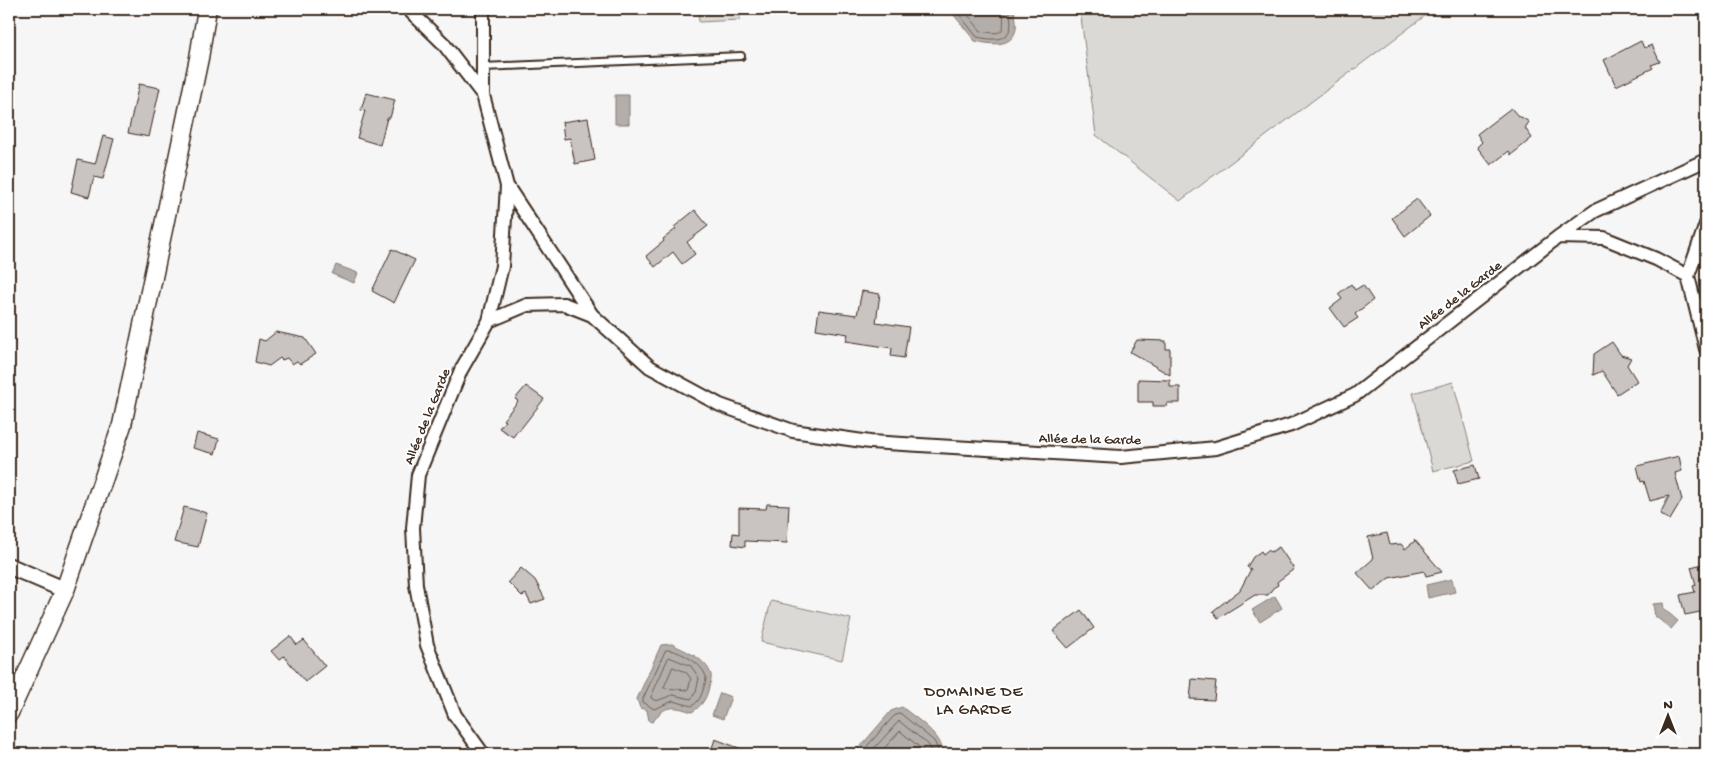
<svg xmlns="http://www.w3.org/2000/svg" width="1715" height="763" font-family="'Gochi Hand',sans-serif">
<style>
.green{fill:#dbd9d6;stroke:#8b827a}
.water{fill:#b4aeaa;stroke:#847972}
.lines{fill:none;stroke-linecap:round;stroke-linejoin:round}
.shore{stroke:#6b5f56;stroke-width:1}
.building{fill:#c9c3c1;stroke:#3b2a1e}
.service-casing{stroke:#3b2a1e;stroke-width:10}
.minor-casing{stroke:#3b2a1e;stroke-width:16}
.tertiary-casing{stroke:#3b2a1e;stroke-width:19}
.secondary-casing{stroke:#3b2a1e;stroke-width:21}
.service{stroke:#fff;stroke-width:6}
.minor{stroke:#fff;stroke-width:12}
.tertiary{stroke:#fff;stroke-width:15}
.secondary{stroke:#fff;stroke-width:18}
.labels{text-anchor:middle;stroke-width:4;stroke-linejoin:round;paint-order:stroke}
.street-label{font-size:14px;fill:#3b2a1e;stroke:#fff}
.quarter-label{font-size:16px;letter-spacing:1px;fill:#3b2a1e;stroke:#fff}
</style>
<rect width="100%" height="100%" fill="#f7f6f6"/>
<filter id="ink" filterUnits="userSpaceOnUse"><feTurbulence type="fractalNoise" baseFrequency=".02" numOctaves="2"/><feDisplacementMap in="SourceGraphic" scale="10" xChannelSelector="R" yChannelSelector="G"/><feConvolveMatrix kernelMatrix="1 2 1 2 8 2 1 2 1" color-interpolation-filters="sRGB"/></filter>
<g filter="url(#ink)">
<path class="green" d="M 698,9 L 739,9 L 740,20 L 699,22 Z
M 1080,9 L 1434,9 L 1180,201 L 1096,135 Z
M 1453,382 L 1474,461 L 1433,471 L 1413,393 Z
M 771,601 L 851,619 L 842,660 L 761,642 Z"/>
<path class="water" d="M 949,9 L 1014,9 C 1015,15 1017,23 1016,29 C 1012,49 989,44 975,41 Z
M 615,95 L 629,95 L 629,124 L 615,124 Z
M 336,265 L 358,273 L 354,283 L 332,274 Z
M 1452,579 L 1455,592 L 1428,598 L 1426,585 Z
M 1275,596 L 1282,608 L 1260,622 L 1252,610 Z
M 1663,603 L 1664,609 L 1678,621 L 1671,629 L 1655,616 L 1653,604 Z
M 672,644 C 685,651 707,659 711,675 C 712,680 709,686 708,691 C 705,701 701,706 692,712 C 674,706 664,704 653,722 L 649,721 L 647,710 L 640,708 L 637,699 L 661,645 Z
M 720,693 L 731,697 L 723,719 L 712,715 Z
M 902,707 C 914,717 946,737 942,754 L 854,754 L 891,711 Z"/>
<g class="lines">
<path class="shore" d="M 955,9 L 977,37 C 988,39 1005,43 1010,29 C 1012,24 1010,15 1009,9
M 963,9 L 981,31 C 1006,36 1004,31 1003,9
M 666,650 C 678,649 705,665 706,678 C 706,682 704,686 703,690 C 701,697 698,702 692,706 L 673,701 L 654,709 L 643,702 L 643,699 Z
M 669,657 L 691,666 L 699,678 L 696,692 L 691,699 L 673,695 L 656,701 L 651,698 Z
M 673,667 L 686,672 L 691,679 L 688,690 L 664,688 Z
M 860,754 L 894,716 L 900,713 L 934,741 L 938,749 L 937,754
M 869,754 L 899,721 L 929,745 L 931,754
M 879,754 L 900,731 L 923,750 L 924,754"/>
</g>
<path class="building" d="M 1641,41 L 1644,48 L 1652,45 L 1660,62 L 1651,65 L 1653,68 L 1616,86 L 1604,60 Z
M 139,84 L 160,88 L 149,137 L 128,133 Z
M 366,93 L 395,100 L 390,118 L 387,118 L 380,145 L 357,138 L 365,111 L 361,110 Z
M 1511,108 L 1518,116 L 1523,118 L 1529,122 L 1525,128 L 1532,138 L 1511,155 L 1509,151 L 1491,165 L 1477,147 L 1482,142 L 1477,134 Z
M 588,118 L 595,160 L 575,164 L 570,138 L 564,139 L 562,122 Z
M 103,136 L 114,139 L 103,179 L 94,177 L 89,197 L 71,192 L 78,160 L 95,164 Z
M 1417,199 L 1430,216 L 1405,236 L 1392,218 Z
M 695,210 L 708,226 L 687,242 L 695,254 L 682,264 L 673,252 L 655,267 L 646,256 L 664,241 L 663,239 L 676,229 L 674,227 Z
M 392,249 L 415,260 L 394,303 L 372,291 Z
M 1351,284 L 1355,290 L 1363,285 L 1373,300 L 1355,314 L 1358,318 L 1344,327 L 1330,308 L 1342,299 L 1338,294 Z
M 862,291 L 880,294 L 876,322 L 909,327 L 904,358 L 891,356 L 892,348 L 846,341 L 848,334 L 816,329 L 819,310 L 857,315 Z
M 276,332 L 305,338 L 316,354 L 300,364 L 297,361 L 292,364 L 287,358 L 282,360 L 280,358 L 269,366 L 255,362 L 259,339 L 265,341 Z
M 1137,340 L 1166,341 L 1166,349 L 1170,349 L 1170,375 L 1130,352 Z
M 1612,342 L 1621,355 L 1631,358 L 1627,365 L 1637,381 L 1617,394 L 1602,371 L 1593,375 L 1594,354 Z
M 1138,379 L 1170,380 L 1170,387 L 1180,387 L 1180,403 L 1167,403 L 1167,406 L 1153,406 L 1153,402 L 1138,402 Z
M 526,386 L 544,399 L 519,431 L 518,430 L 513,437 L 499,428 L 505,421 L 503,420 L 518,401 L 515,399 Z
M 197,433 L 219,439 L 215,454 L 193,448 Z
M 1679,456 L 1682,471 L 1675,473 L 1682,500 L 1670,520 L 1660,514 L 1669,496 L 1650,501 L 1644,481 L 1641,482 L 1637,466 Z
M 1475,465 L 1479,479 L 1458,484 L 1454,470 Z
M 767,504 L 789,505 L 787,543 L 745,541 L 745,547 L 732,545 L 733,533 L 739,534 L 739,508 L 766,509 Z
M 184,507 L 207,513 L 198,547 L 174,542 Z
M 1387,533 L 1390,545 L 1401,544 L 1405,549 L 1415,541 L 1414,539 L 1442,572 L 1426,576 L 1424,571 L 1389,578 L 1373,591 L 1357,573 L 1373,559 L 1368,537 Z
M 1279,547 L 1294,569 L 1277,582 L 1278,585 L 1273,588 L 1268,595 L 1255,595 L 1218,618 L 1213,611 L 1240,590 L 1251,569 L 1247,567 L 1253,557 L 1261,551 L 1263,554 L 1268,550 L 1271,552 Z
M 1706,563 L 1706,619 L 1702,620 L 1700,612 L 1685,615 L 1680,595 L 1695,592 L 1693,586 L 1696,585 L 1691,567 Z
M 521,568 L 535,580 L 545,599 L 531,604 L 526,594 L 522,596 L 508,582 Z
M 1081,610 L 1094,628 L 1068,648 L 1053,631 Z
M 290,636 L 297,645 L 304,640 L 325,666 L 305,682 L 284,656 L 279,660 L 271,651 Z
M 1192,679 L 1216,681 L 1214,700 L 1190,699 Z
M 715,739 L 752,753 L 752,754 L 710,754 Z"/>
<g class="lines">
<g class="service-casing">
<path id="service" d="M 483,67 L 741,56"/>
</g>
<g class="minor-casing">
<path id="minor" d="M 408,9 L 443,43 L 483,95 L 507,186 L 592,315 L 650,367 L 720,405 L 793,431 L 870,442 L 1121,457 L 1216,448 L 1291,425 L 1355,395 L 1558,237 L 1595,211 L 1706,160
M 483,95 L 483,9
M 507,186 L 502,266 L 489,321 L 527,305 L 564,304 L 592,315
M 1558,237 L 1604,238 L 1656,259 L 1688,276 L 1706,224
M 1688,276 L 1706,349
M 483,754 L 455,715 L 427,645 L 416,585 L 413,528 L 418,475 L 461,370 L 489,321"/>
</g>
<g class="tertiary-casing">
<path id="tertiary" d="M 9,566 L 65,590"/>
</g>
<g class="secondary-casing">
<path id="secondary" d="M 9,713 L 65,590 L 122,425 L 199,58 L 207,9"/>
</g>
<use href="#service" class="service"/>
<use href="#minor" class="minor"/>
<use href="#tertiary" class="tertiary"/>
<use href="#secondary" class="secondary"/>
</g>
</g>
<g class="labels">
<g class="street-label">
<text transform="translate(1459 294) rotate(-38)" y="5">Allée de la Garde</text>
<text transform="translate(426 416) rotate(-68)" y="5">Allée de la Garde</text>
<text transform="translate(1090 438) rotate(1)" y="5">Allée de la Garde</text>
</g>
<g class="quarter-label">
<text x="974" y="696">DOMAINE DE<tspan x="974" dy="18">LA GARDE</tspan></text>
</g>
</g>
<rect width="1715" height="763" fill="none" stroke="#fff" stroke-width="30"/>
<rect x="15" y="15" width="1685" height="733" fill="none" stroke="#3b2a1e" stroke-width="2" filter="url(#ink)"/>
<g transform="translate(1668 716)" stroke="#ffffff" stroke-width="4" paint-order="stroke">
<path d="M0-4L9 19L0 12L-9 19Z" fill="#3b2a1e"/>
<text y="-8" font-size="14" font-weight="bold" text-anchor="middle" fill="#3b2a1e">N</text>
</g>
</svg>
